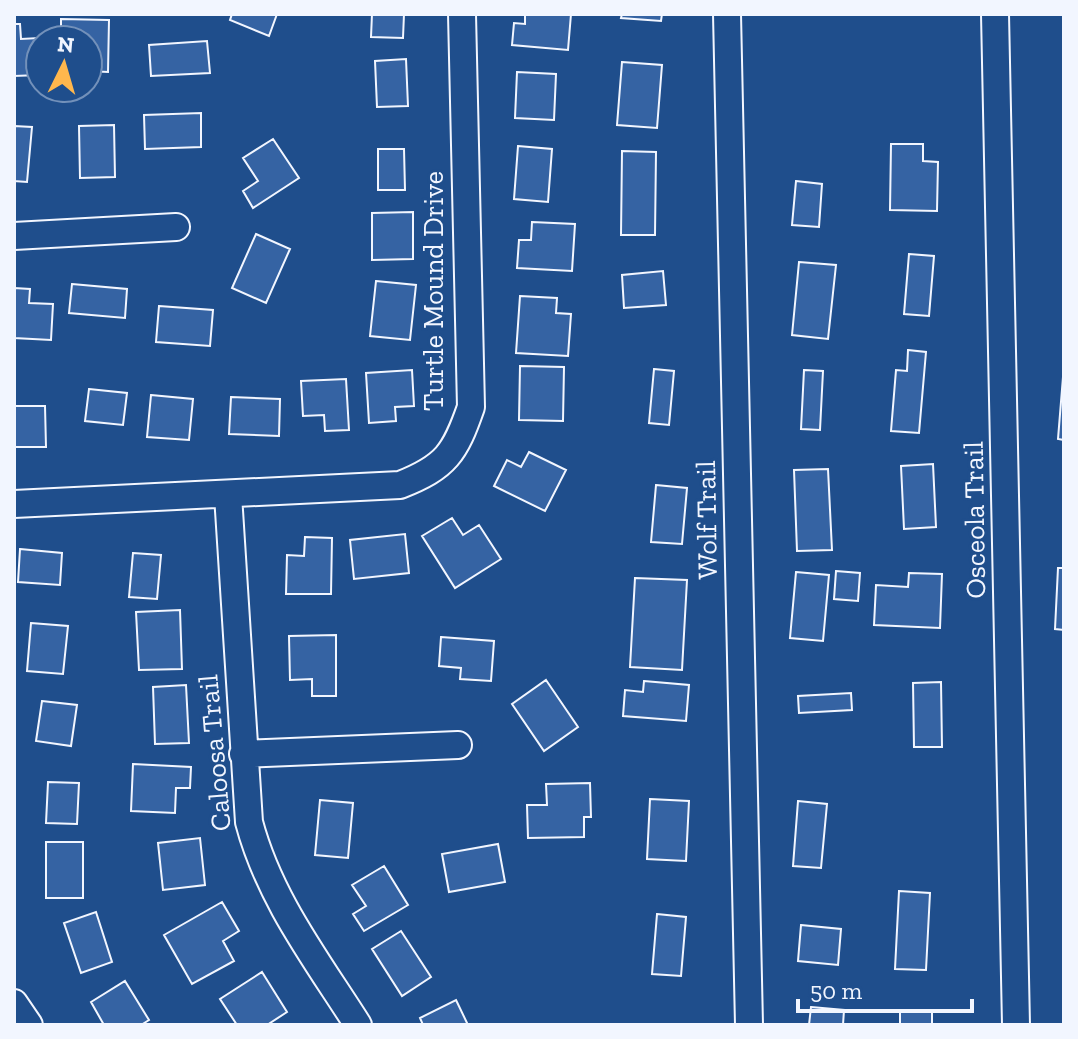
<svg xmlns="http://www.w3.org/2000/svg" width="1078" height="1039" font-family="'Zilla Slab',serif">
<style>
.building{fill:#3563a3;stroke:#f2f6ff;stroke-width:2}
.lines{fill:none;stroke-linecap:round;stroke-linejoin:round}
.minor-casing{stroke:#f2f6ff;stroke-width:30}
.minor{stroke:#1f4e8c;stroke-width:26}
.labels{text-anchor:middle;stroke-width:6;stroke-linejoin:round;paint-order:stroke}
.street-label{font-size:28px;fill:#f2f6ff;stroke:#1f4e8c}
</style>
<rect width="100%" height="100%" fill="#1f4e8c"/>
<path class="building" d="M 232,14 L 277,14 L 269,36 L 230,20 Z
M 372,14 L 404,14 L 403,38 L 371,37 Z
M 525,14 L 571,14 L 568,50 L 512,45 L 514,23 L 525,24 Z
M 622,14 L 662,14 L 661,21 L 621,18 Z
M 61,19 L 109,20 L 108,72 L 88,71 L 88,40 L 61,40 Z
M 14,24 L 20,24 L 21,39 L 39,38 L 39,75 L 14,76 Z
M 207,41 L 210,73 L 151,76 L 149,45 Z
M 406,59 L 408,106 L 377,107 L 375,61 Z
M 622,62 L 662,65 L 657,128 L 617,125 Z
M 517,72 L 556,74 L 554,120 L 515,118 Z
M 201,113 L 201,147 L 145,149 L 144,115 Z
M 114,125 L 115,177 L 80,178 L 79,126 Z
M 14,126 L 32,127 L 27,182 L 14,181 Z
M 273,139 L 299,178 L 253,208 L 243,191 L 258,181 L 243,158 Z
M 891,144 L 923,144 L 923,161 L 938,162 L 937,211 L 890,210 Z
M 518,146 L 552,149 L 548,202 L 514,199 Z
M 378,149 L 404,149 L 405,190 L 378,190 Z
M 622,151 L 656,152 L 655,235 L 621,235 Z
M 796,181 L 822,184 L 819,227 L 792,225 Z
M 413,212 L 413,259 L 372,260 L 372,213 Z
M 532,222 L 575,224 L 572,271 L 517,268 L 519,240 L 531,240 Z
M 256,234 L 290,249 L 266,303 L 232,288 Z
M 909,254 L 934,256 L 929,316 L 904,314 Z
M 799,262 L 836,265 L 828,339 L 792,335 Z
M 663,271 L 666,305 L 624,308 L 622,275 Z
M 376,281 L 416,285 L 410,340 L 370,336 Z
M 72,284 L 127,289 L 125,318 L 69,313 Z
M 14,288 L 30,289 L 29,303 L 53,304 L 51,340 L 14,338 Z
M 520,296 L 557,298 L 556,313 L 571,314 L 568,356 L 516,353 Z
M 159,306 L 213,310 L 210,346 L 156,342 Z
M 908,350 L 926,352 L 919,433 L 891,431 L 896,370 L 907,371 Z
M 520,366 L 564,367 L 563,421 L 519,420 Z
M 654,369 L 674,371 L 669,425 L 649,423 Z
M 412,370 L 414,406 L 395,407 L 396,421 L 369,423 L 366,373 Z
M 804,370 L 823,371 L 820,430 L 801,429 Z
M 1063,377 L 1064,377 L 1064,440 L 1058,439 Z
M 346,379 L 349,430 L 325,431 L 324,415 L 303,416 L 301,381 Z
M 89,389 L 127,393 L 123,425 L 85,421 Z
M 151,395 L 193,399 L 189,440 L 147,437 Z
M 231,397 L 280,399 L 279,436 L 229,434 Z
M 14,406 L 45,406 L 46,447 L 14,447 Z
M 529,452 L 566,470 L 545,511 L 494,486 L 507,460 L 521,467 Z
M 933,464 L 936,527 L 904,529 L 901,466 Z
M 828,469 L 832,550 L 797,551 L 794,470 Z
M 656,485 L 687,488 L 682,544 L 651,542 Z
M 452,518 L 463,535 L 479,525 L 501,559 L 455,588 L 422,536 Z
M 405,534 L 409,573 L 354,579 L 350,540 Z
M 305,537 L 332,538 L 331,594 L 286,594 L 287,555 L 304,556 Z
M 20,549 L 62,553 L 60,585 L 18,582 Z
M 133,553 L 161,555 L 157,599 L 129,597 Z
M 1058,568 L 1064,568 L 1064,630 L 1055,629 Z
M 836,571 L 860,573 L 858,601 L 834,599 Z
M 796,572 L 829,575 L 823,641 L 790,638 Z
M 909,573 L 942,574 L 940,628 L 874,625 L 876,585 L 908,587 Z
M 635,578 L 687,580 L 682,670 L 630,667 Z
M 180,610 L 182,669 L 139,670 L 136,612 Z
M 31,623 L 68,626 L 63,674 L 27,671 Z
M 336,635 L 336,696 L 312,696 L 312,679 L 290,680 L 289,636 Z
M 441,637 L 494,641 L 491,681 L 460,679 L 461,668 L 439,666 Z
M 546,680 L 578,727 L 544,751 L 512,704 Z
M 644,681 L 689,685 L 686,721 L 623,716 L 625,690 L 643,692 Z
M 941,682 L 942,747 L 914,747 L 913,683 Z
M 186,685 L 189,743 L 155,744 L 153,687 Z
M 851,693 L 852,710 L 799,713 L 798,696 Z
M 42,701 L 77,705 L 71,746 L 36,741 Z
M 133,764 L 191,767 L 190,788 L 176,788 L 175,813 L 131,811 Z
M 48,782 L 79,783 L 77,824 L 46,823 Z
M 590,783 L 591,817 L 584,817 L 584,837 L 528,838 L 527,805 L 547,805 L 546,784 Z
M 650,799 L 689,801 L 686,861 L 647,859 Z
M 320,800 L 353,803 L 348,858 L 315,855 Z
M 798,801 L 827,804 L 821,868 L 793,866 Z
M 200,838 L 205,885 L 163,890 L 158,843 Z
M 46,842 L 83,842 L 83,898 L 46,898 Z
M 498,844 L 505,882 L 449,892 L 442,854 Z
M 384,866 L 408,905 L 364,931 L 353,914 L 366,906 L 352,885 Z
M 899,891 L 930,893 L 926,970 L 895,969 Z
M 222,902 L 239,931 L 223,941 L 234,961 L 192,984 L 164,935 Z
M 96,912 L 112,962 L 81,973 L 64,923 Z
M 657,914 L 686,917 L 681,976 L 652,974 Z
M 801,925 L 841,929 L 838,965 L 798,961 Z
M 401,931 L 431,977 L 402,996 L 372,949 Z
M 262,972 L 287,1012 L 267,1025 L 237,1025 L 220,999 Z
M 125,981 L 149,1020 L 141,1025 L 104,1025 L 91,1002 Z
M 456,1000 L 468,1025 L 423,1025 L 420,1018 Z
M 811,1007 L 844,1010 L 843,1025 L 809,1025 Z
M 900,1011 L 932,1011 L 932,1025 L 900,1025 Z"/>
<g class="lines">
<g class="minor-casing">
<path id="minor" d="M 727,14 L 749,1025
M 995,14 L 1016,1025
M 14,236 L 176,227
M 228,495 L 249,822 C 269,898 316,959 358,1025
M 14,504 L 400,485 C 446,467 455,453 471,407 L 462,14
M 243,754 L 458,745
M 14,1003 L 29,1025"/>
</g>
<use href="#minor" class="minor"/>
</g>
<g class="labels">
<g class="street-label">
<text transform="translate(433 291) rotate(-90)" y="10">Turtle Mound Drive</text>
<text transform="translate(706 520) rotate(-91)" y="10">Wolf Trail</text>
<text transform="translate(974 520) rotate(-91)" y="10">Osceola Trail</text>
<text transform="translate(214 753) rotate(-95)" y="10">Caloosa Trail</text>
</g>
</g>
<rect width="1078" height="1039" fill="none" stroke="#f2f6ff" stroke-width="32"/>
<g transform="translate(64 64) rotate(5)"><circle r="38" fill="#1f4e8c" stroke="#7391ba" stroke-width="2"/>
<path d="M0-6L14 30L0 20L-14 30Z" fill="#ffb74d"/>
<text y="-12" font-size="22" font-weight="bold" text-anchor="middle" fill="#f2f6ff">N</text>
</g>
<path d="M798 999v12h174v-12" fill="none" stroke="#f2f6ff" stroke-width="4"/>
<text x="810" y="999" font-size="24" fill="#f2f6ff" stroke="#1f4e8c" stroke-width="6" paint-order="stroke">50 m</text>
</svg>
